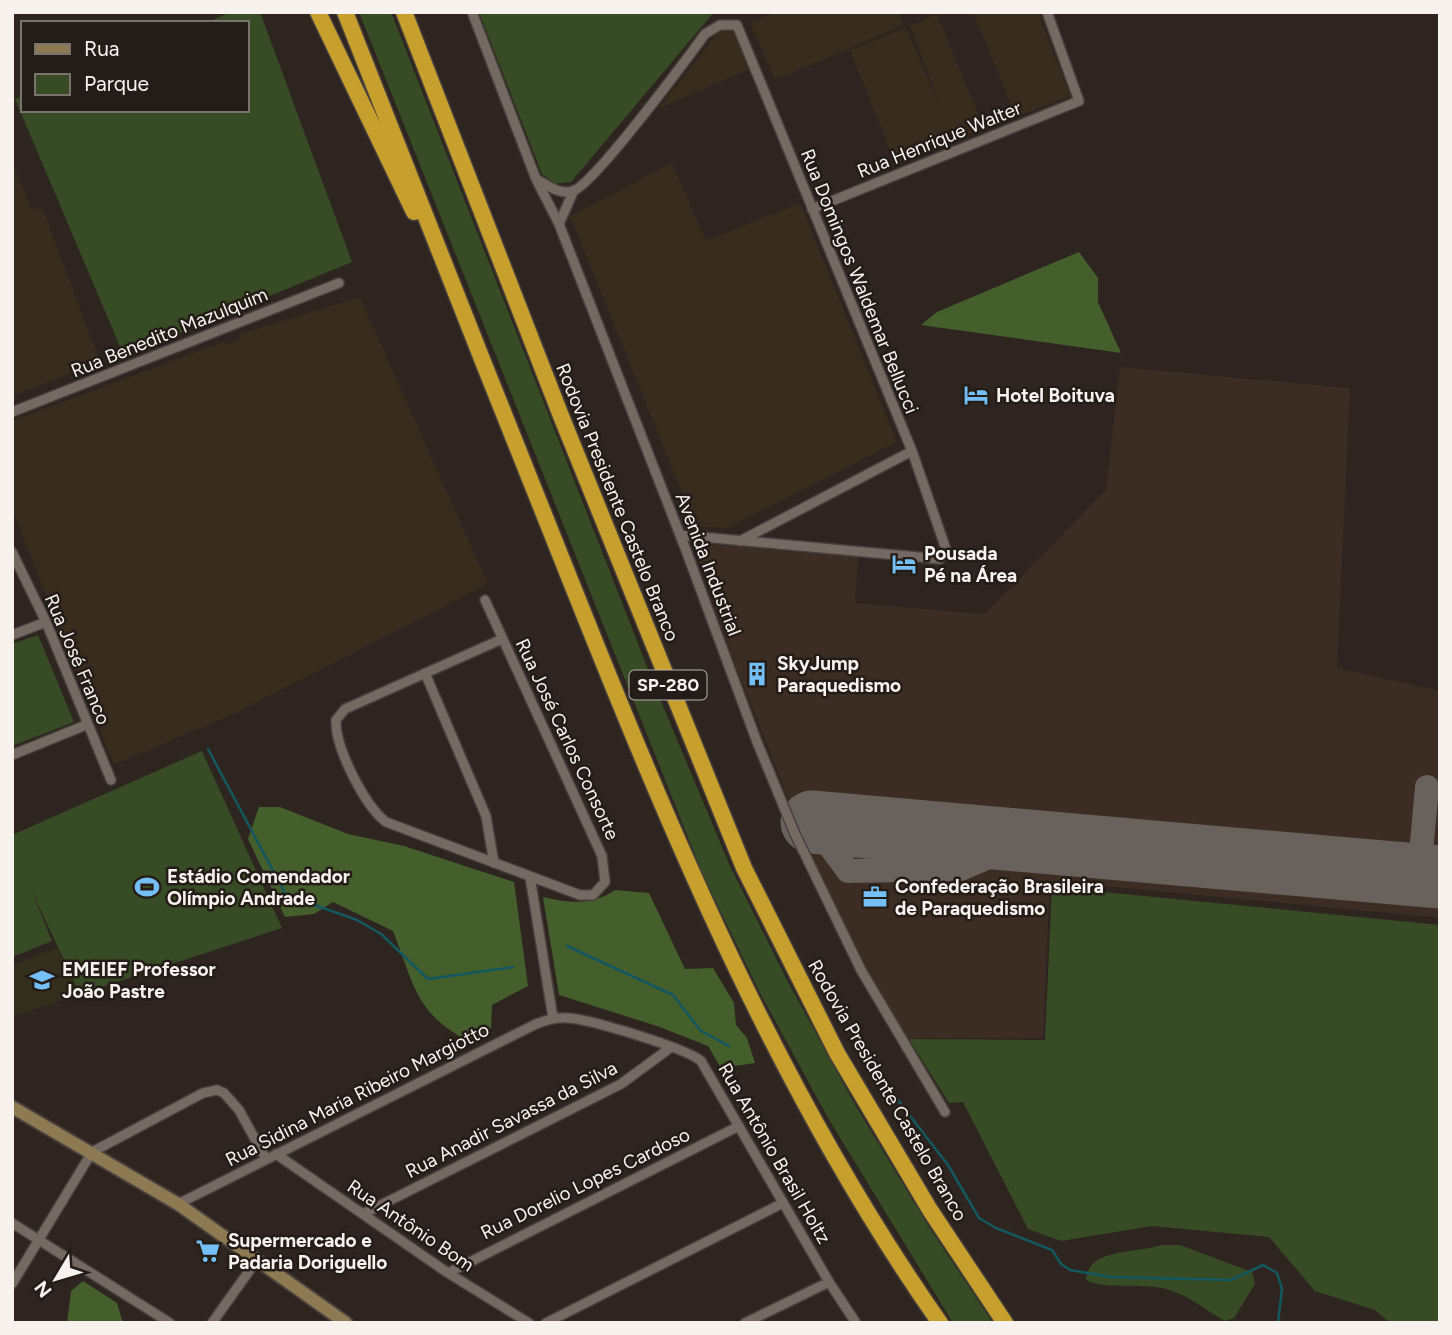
<svg xmlns="http://www.w3.org/2000/svg" width="1452" height="1335" font-family="Figtree,sans-serif">
<style>
.built{fill:#3b2d24}
.industrial{fill:#382c1e}
.education{fill:#342e1d}
.green{fill:#374b25}
.forest{fill:#455f2c}
.lines{fill:none;stroke-linecap:round;stroke-linejoin:round}
.stream{stroke:#135860;stroke-width:2.5}
.taxiway{stroke:#69615c;stroke-width:24}
.runway{stroke:#69615c;stroke-width:63}
.minor-casing{stroke:#48403c;stroke-width:12}
.secondary-casing{stroke:#48403c;stroke-width:16}
.motorway-casing{stroke:#48403c;stroke-width:19}
.minor{stroke:#746a63;stroke-width:9}
.secondary{stroke:#8d7a53;stroke-width:12}
.motorway{stroke:#c79f2d;stroke-width:16}
.labels{text-anchor:middle;stroke-width:5;stroke-linejoin:round;paint-order:stroke}
.shield{fill:#241c17;stroke:#b8b2ae;stroke-width:2}
.shield-label{font-size:18px;font-weight:bold;fill:#f8f2ef}
.street-label{font-size:19px;fill:#f8f2ef;stroke:#241c17}
.poi-label{font-size:19px;font-weight:bold;fill:#f8f2ef;stroke:#241c17;text-anchor:start}
</style>
<rect width="100%" height="100%" fill="#2e2520"/>
<path class="built" d="M 1120,367 L 1350,388 L 1337,668 L 1440,691 L 1440,918 L 1050,881 L 1043,1038 L 907,1038 L 860,956 L 806,843 L 735,664 L 697,556 L 704,544 L 858,557 L 855,603 L 985,614 L 1106,490 Z"/>
<path class="industrial" d="M 777,12 L 898,12 L 904,25 L 775,80 L 750,23 Z
M 973,12 L 1038,12 L 1070,96 L 1016,117 Z
M 937,14 L 984,128 L 895,163 L 850,50 L 906,28 L 942,110 L 910,26 Z
M 726,30 L 737,33 L 749,69 L 658,109 L 717,34 Z
M 12,162 L 32,210 L 42,207 L 100,362 L 12,396 Z
M 672,163 L 706,241 L 800,203 L 897,442 L 728,528 L 696,527 L 570,216 Z
M 360,297 L 488,584 L 238,712 L 114,765 L 12,509 L 12,421 L 223,342 L 227,344 L 239,340 L 241,334 Z"/>
<path class="education" d="M 57,948 L 80,994 L 12,1017 L 12,965 Z"/>
<path class="green" d="M 231,12 L 260,12 L 352,262 L 124,356 L 15,99 L 23,96 L 23,110 L 247,110 L 247,23 L 205,23 Z
M 359,12 L 391,12 L 655,687 L 730,866 L 788,982 L 854,1103 L 927,1224 L 993,1323 L 953,1323 L 828,1118 L 759,991 L 703,875 Z
M 479,12 L 714,12 L 571,182 L 555,184 L 542,174 Z
M 38,635 L 74,722 L 12,746 L 12,644 Z
M 202,751 L 282,928 L 80,994 L 32,892 L 52,941 L 12,957 L 12,835 Z
M 1052,887 L 1440,925 L 1440,1323 L 1390,1323 L 1375,1310 L 1315,1291 L 1269,1237 L 1152,1226 L 1061,1241 L 1028,1229 L 963,1102 L 949,1103 L 909,1039 L 1045,1040 Z
M 1161,1245 L 1180,1245 L 1252,1272 L 1255,1284 L 1234,1318 L 1225,1321 C 1208,1312 1191,1297 1172,1291 C 1147,1281 1105,1291 1086,1280 C 1088,1247 1137,1254 1161,1245 Z"/>
<path class="forest" d="M 1079,252 L 1098,278 L 1098,302 L 1121,353 L 921,325 L 937,312 Z
M 259,807 L 280,807 L 348,834 L 404,846 L 514,882 L 528,986 L 492,1005 L 491,1028 L 470,1042 C 415,1014 414,984 393,931 L 333,902 L 314,914 L 285,917 L 248,839 Z
M 615,890 L 649,893 L 685,969 L 713,968 L 734,1003 L 736,1025 L 747,1038 L 755,1063 L 721,1068 L 708,1046 L 657,1026 L 559,995 L 543,897 C 570,903 592,906 615,890 Z
M 83,1281 L 117,1303 L 123,1323 L 67,1323 L 71,1291 Z"/>
<g class="lines">
<path class="stream" d="M 208,749 L 286,895 L 357,920 L 381,934 L 428,979 L 513,967
M 567,946 L 673,995 L 701,1031 L 729,1046
M 862,1061 L 890,1090 L 948,1165 L 979,1218 L 996,1228 L 1052,1250 L 1061,1264 L 1070,1270 L 1111,1277 L 1231,1280 L 1263,1265 L 1277,1273 L 1282,1289 L 1278,1323"/>
<path class="taxiway" d="M 812,822 L 848,871 L 961,869 L 1025,841
M 902,830 L 943,869
M 1419,875 L 1427,787"/>
<path class="runway" d="M 812,822 L 1440,877"/>
<g class="minor-casing">
<path id="minor" d="M 472,12 L 536,179 L 559,224 L 687,553 L 757,742 L 795,834 L 861,970 L 945,1112
M 538,180 C 548,186 560,195 573,191 C 594,184 686,60 705,34 L 720,25 L 737,25 L 912,451 L 947,552 L 940,559 L 680,535
M 812,209 L 1079,101 L 1047,12
M 559,224 L 574,190
M 12,412 L 339,283
M 740,541 L 912,451
M 12,552 L 46,622 L 111,780
M 485,600 L 602,856 L 605,882 L 593,895 L 580,895 L 386,822 C 365,806 335,748 336,720 L 345,709 L 502,639
M 12,635 L 46,622
M 425,673 L 486,816 L 494,863
M 12,755 L 86,725
M 530,877 L 553,1018
M 276,1154 L 448,1273 L 529,1323
M 178,1204 L 536,1024 C 547,1020 556,1017 568,1018 C 589,1019 686,1048 701,1061 L 829,1282 L 856,1323
M 363,1214 L 621,1084 L 670,1048
M 12,1223 L 170,1323
M 448,1273 L 739,1126
M 12,1284 L 92,1152 L 203,1093 L 217,1090 L 224,1093 L 239,1110 L 266,1159
M 212,1323 L 257,1260
M 546,1323 L 783,1203
M 745,1323 L 829,1282"/>
</g>
<g class="secondary-casing">
<path id="secondary" d="M 12,1107 L 178,1204 L 346,1323"/>
</g>
<g class="motorway-casing">
<path id="motorway" d="M 318,12 L 414,212
M 345,12 C 422,206 497,399 575,592 C 676,845 782,1098 940,1323
M 404,12 L 561,416 L 744,868 L 837,1053 L 930,1210 L 1005,1323"/>
</g>
<use href="#minor" class="minor"/>
<use href="#secondary" class="secondary"/>
<use href="#motorway" class="motorway"/>
</g>
<defs>
<g id="hotel-bare" transform="scale(1.89)"><path d="M-6-4.5h1.5V1H6V5H4.5V3h-9V5H-6ZM-4 0a1.8 1.8 0 1 1 3.6 0ZM.5 0V-2.5h3Q6-2.5 6 0Z" fill="#74c0f6" stroke="#241c17" stroke-width="2.5" paint-order="stroke"/></g>
<g id="building-bare" transform="scale(1.89)"><path d="M-4-6H4V6H1V3H-1V6H-4ZM-2.5-4.3h1.7v1.8h-1.7ZM.8-4.3h1.7v1.8H.8ZM-2.5-1h1.7V.8h-1.7ZM.8-1h1.7V.8H.8Z" fill="#74c0f6" stroke="#241c17" stroke-width="2.5" paint-order="stroke"/></g>
<g id="stadium-bare" transform="scale(1.89)"><path d="M0-5a6.5 5 0 1 0 0 10a6.5 5 0 1 0 0-10ZM-3.5-1.8h7v3.6h-7Z" fill="#74c0f6" stroke="#241c17" stroke-width="2.5" paint-order="stroke"/></g>
<g id="office-bare" transform="scale(1.89)"><path d="M-6-3h4V-5.5h4V-3h4V5H-6ZM-1-4.5V-3h2v-1.5ZM-6 0V1H6V0Z" fill="#74c0f6" stroke="#241c17" stroke-width="2.5" paint-order="stroke"/></g>
<g id="school-bare" transform="scale(1.89)"><path d="M0-5L7-2L0 1L-7-2ZM-4 1L0 2.5L4 1V4Q0 6-4 4Z" fill="#74c0f6" stroke="#241c17" stroke-width="2.5" paint-order="stroke"/></g>
<g id="supermarket-bare" transform="scale(1.89)"><path d="M-6-5.5h2.5l.6 2H6L4.5 2H-2.5L-4.4-4H-6ZM-1.5 3.2a1.3 1.3 0 1 0 .1 0ZM3 3.2a1.3 1.3 0 1 0 .1 0Z" fill="#74c0f6" stroke="#241c17" stroke-width="2.5" paint-order="stroke"/></g>
</defs>
<g fill-rule="evenodd">
<use href="#hotel-bare" x="976" y="395"/>
<use href="#hotel-bare" x="904" y="564"/>
<use href="#building-bare" x="757" y="674"/>
<use href="#stadium-bare" x="147" y="887"/>
<use href="#office-bare" x="875" y="897"/>
<use href="#school-bare" x="42" y="980"/>
<use href="#supermarket-bare" x="208" y="1251"/>
</g>
<g class="labels">
<rect class="shield" x="629.5" y="670.5" width="77" height="29" rx="5"/>
<g class="shield-label">
<text x="668" y="691">SP-280</text>
</g>
<g class="street-label">
<text transform="translate(939 139) rotate(-22)" y="7">Rua Henrique Walter</text>
<text transform="translate(860 281) rotate(68)" y="7">Rua Domingos Waldemar Bellucci</text>
<text transform="translate(169 332) rotate(-22)" y="7">Rua Benedito Mazulquim</text>
<text transform="translate(618 502) rotate(68)" y="7">Rodovia Presidente Castelo Branco</text>
<text transform="translate(709 564) rotate(69)" y="7">Avenida Industrial</text>
<text transform="translate(78 659) rotate(67)" y="7">Rua José Franco</text>
<text transform="translate(568 739) rotate(65)" y="7">Rua José Carlos Consorte</text>
<text transform="translate(888 1090) rotate(60)" y="7">Rodovia Presidente Castelo Branco</text>
<text transform="translate(357 1094) rotate(-27)" y="7">Rua Sidina Maria Ribeiro Margiotto</text>
<text transform="translate(511 1119) rotate(-27)" y="7">Rua Anadir Savassa da Silva</text>
<text transform="translate(775 1153) rotate(60)" y="7">Rua Antônio Brasil Holtz</text>
<text transform="translate(585 1183) rotate(-26)" y="7">Rua Dorelio Lopes Cardoso</text>
<text transform="translate(411 1225) rotate(34)" y="7">Rua Antônio Bom</text>
</g>
<g class="poi-label">
<text x="996" y="402">Hotel Boituva</text>
<text x="924" y="560">Pousada<tspan x="924" dy="22">Pé na Área</tspan></text>
<text x="777" y="670">SkyJump<tspan x="777" dy="22">Paraquedismo</tspan></text>
<text x="167" y="883">Estádio Comendador<tspan x="167" dy="22">Olímpio Andrade</tspan></text>
<text x="895" y="893">Confederação Brasileira<tspan x="895" dy="22">de Paraquedismo</tspan></text>
<text x="62" y="976">EMEIEF Professor<tspan x="62" dy="22">João Pastre</tspan></text>
<text x="228" y="1247">Supermercado e<tspan x="228" dy="22">Padaria Doriguello</tspan></text>
</g>
</g>
<rect width="1452" height="1335" fill="none" stroke="#f8f2ef" stroke-width="28"/>
<rect x="21" y="21" width="228" height="91" fill="#241c17" stroke="#79726d" stroke-width="2"/>
<rect x="35" y="44" width="35" height="10" fill="#8d7a53" stroke="#79726d" stroke-width="2"/>
<text x="84" y="56" font-size="21" fill="#f8f2ef">Rua</text>
<rect x="35" y="74" width="35" height="21" fill="#374b25" stroke="#79726d" stroke-width="2"/>
<text x="84" y="91" font-size="21" fill="#f8f2ef">Parque</text>
<g transform="translate(56 1279) rotate(232)" stroke="#241c17" stroke-width="5" paint-order="stroke">
<path d="M0-5L12 26L0 18L-12 26Z" fill="#f8f2ef"/>
<text y="-10" font-size="19" font-weight="bold" text-anchor="middle" fill="#f8f2ef">N</text>
</g>
</svg>
